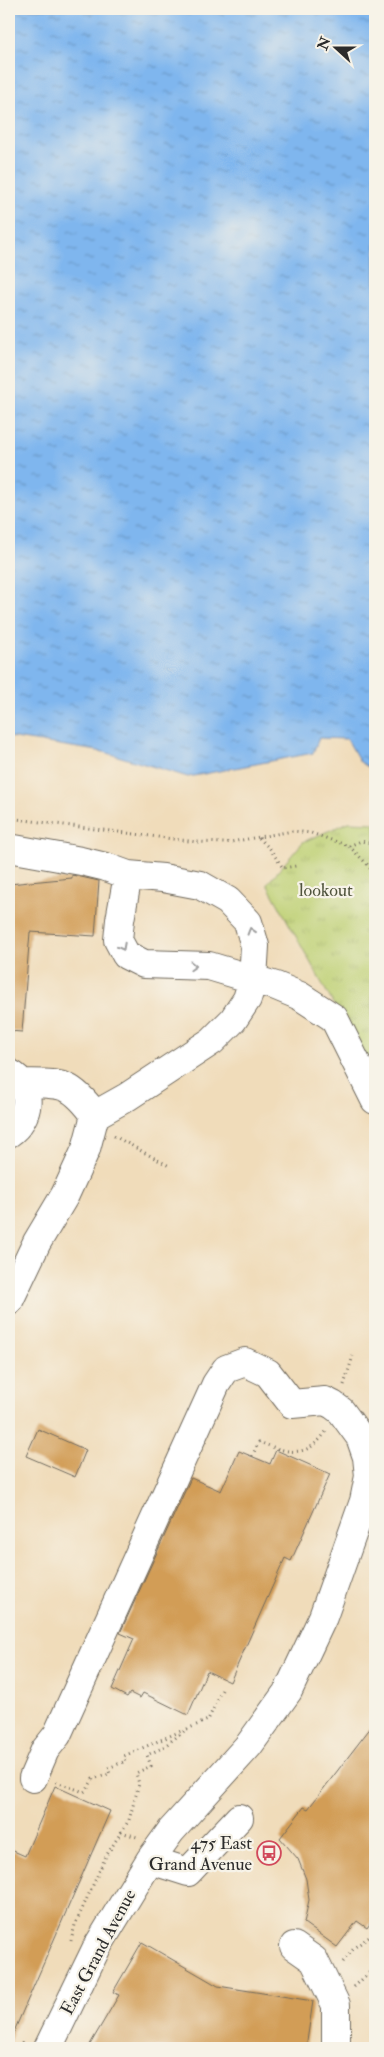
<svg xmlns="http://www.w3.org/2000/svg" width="384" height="2057" font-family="'IM FELL Double Pica',serif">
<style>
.grass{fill:url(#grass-tufts);stroke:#747e4f}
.water{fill:url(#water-ripples);stroke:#55708c}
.building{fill:#d29d56}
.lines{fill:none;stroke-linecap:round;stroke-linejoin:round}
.minor-casing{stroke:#70695d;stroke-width:30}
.path{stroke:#70695d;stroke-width:3;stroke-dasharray:1 4;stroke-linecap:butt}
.minor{stroke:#fff;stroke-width:28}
.oneway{stroke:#a0a0a0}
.labels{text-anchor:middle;stroke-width:4.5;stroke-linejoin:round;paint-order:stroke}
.park-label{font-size:18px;fill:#50543d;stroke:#f7f3e8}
.poi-label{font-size:18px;fill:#2b2b2b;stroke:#f7f3e8;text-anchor:end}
.street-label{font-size:18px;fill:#2b2b2b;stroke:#f7f3e8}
</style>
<defs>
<pattern id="grass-tufts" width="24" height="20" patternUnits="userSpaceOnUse" patternTransform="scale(1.25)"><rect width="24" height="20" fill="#bed073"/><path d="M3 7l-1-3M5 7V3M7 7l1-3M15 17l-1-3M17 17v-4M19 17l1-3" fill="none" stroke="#a3b364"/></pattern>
<pattern id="water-ripples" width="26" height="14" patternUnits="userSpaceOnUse" patternTransform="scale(1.25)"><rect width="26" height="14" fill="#7fb6ee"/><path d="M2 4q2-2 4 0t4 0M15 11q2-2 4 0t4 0" fill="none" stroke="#6894c1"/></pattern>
</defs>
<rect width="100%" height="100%" fill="#f7f3e8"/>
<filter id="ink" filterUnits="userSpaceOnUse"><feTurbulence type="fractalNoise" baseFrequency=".02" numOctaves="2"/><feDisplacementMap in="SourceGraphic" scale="10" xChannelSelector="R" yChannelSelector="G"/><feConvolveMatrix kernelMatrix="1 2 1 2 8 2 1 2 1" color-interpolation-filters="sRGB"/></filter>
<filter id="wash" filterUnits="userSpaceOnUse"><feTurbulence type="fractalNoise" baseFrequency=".0096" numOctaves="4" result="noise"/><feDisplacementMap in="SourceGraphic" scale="20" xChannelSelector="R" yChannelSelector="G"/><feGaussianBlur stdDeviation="1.12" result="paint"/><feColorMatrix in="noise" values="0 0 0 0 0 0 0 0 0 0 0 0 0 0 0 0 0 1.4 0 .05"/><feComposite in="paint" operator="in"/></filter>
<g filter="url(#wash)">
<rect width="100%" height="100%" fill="#f0dcba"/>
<path class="grass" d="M 349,822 L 375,823 L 375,946 L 372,949 L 372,1013 L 375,1026 L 375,1053 L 366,1063 L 267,884 L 303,842 Z"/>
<path class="water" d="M 9,9 L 375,9 L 375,771 L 360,762 L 347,739 L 319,738 L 313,753 L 188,777 L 104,752 L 9,737 Z"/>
<g id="blocks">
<path class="building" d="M 72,875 L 99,881 L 95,936 L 30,932 L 22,1032 L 9,1031 L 9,884 L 72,878 Z
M 38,1429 L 86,1450 L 75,1477 L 26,1456 Z
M 276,1450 L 330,1474 L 291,1561 L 285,1558 L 230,1682 L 207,1671 L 188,1715 L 143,1693 L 140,1698 L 130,1693 L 127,1697 L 112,1689 L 134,1639 L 120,1633 L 191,1478 L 221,1491 L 239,1451 L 270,1464 Z
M 375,1722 L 375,1917 L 367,1928 L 357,1921 L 337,1947 L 304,1923 L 309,1900 L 306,1879 L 298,1859 L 280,1838 L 304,1807 L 308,1809 Z
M 55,1786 L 110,1811 L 9,2043 L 9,1849 L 25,1856 Z
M 142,1942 L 218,1986 L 313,2001 L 306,2048 L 88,2048 L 119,1995 L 113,1992 Z"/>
</g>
</g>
<g filter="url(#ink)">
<use href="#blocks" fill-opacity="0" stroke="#70695d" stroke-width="1"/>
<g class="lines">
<g class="minor-casing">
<path id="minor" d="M 9,848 L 81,861 L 106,867 L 128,875 L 163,878 L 200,885 L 228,901 L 248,922 L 255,946 L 253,979 L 247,999 L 233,1020 L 212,1041 L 127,1097 L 95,1115 L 86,1149 L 65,1195 L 37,1242 L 9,1301
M 128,875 L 120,920 L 118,940 L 126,955 L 144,964 L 209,966 L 276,986 L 300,996 L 334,1018 L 375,1100
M 9,1073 C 35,1086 30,1119 9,1133
M 21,1083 C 61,1084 69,1080 95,1115
M 33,1778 L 45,1750 L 57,1735 L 216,1384 L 226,1369 L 245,1362 L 268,1373 L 292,1404 L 325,1401 L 333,1405 L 341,1411 L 360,1437 L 367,1457 L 369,1476 L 364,1501 L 323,1617 L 288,1691 L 249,1745 L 171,1831 L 150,1860 L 97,1947 L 48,2048
M 150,1860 L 188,1872 L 239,1818
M 294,1946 L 314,1960 L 336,2005 L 336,2048"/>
</g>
<path class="path" d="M 9,818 L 197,842 L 225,843 L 293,831 L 311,833 L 349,846 L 368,865 L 375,876
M 259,838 L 270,849 L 283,868 L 296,866
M 349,846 L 361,841 L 375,844
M 114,1136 L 171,1167
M 344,1385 L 353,1356
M 252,1456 L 259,1442 C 288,1453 307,1460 327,1430
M 187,1729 L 208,1720 L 222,1690
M 56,1782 L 84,1792 L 87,1790 L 93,1779 L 110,1774 L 108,1768 L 126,1761 L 124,1756 L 181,1731
M 121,1832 L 137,1837
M 71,1941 L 75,1925 L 106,1856 L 129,1820 L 139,1784 L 136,1773 L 151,1766 L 147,1755 L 162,1748 L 187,1729
M 343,1962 L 355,1947 L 375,1933
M 370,1971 L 375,1973
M 354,1987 L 375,1967
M 20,2048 L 23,2041"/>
<use href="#minor" class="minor"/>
</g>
<defs><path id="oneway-chevron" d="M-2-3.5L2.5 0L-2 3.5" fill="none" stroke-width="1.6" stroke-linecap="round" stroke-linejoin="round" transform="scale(1.25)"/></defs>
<g class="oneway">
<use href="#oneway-chevron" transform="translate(251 931) rotate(-107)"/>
<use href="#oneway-chevron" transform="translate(122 947) rotate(62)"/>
<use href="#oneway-chevron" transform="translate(193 966) rotate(2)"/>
</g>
</g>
<defs>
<g id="bus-ring" transform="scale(1.25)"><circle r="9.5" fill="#f7f3e8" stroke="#d1495b" stroke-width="1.5"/><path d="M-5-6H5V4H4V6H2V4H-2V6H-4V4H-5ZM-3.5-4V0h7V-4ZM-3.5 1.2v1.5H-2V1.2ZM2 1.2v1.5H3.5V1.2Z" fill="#d1495b"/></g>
</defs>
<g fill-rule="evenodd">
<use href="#bus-ring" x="269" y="1853"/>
</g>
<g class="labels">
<g class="park-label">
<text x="326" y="896">lookout</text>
</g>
<g class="poi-label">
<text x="252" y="1849">475 East<tspan x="252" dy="21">Grand Avenue</tspan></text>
</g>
<g class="street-label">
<text transform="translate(98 1952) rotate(-62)" y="6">East Grand Avenue</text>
</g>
</g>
<rect width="384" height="2057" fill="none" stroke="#f7f3e8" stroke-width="30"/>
<g transform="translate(336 48) rotate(291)" stroke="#f7f3e8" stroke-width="4" paint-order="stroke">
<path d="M0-4L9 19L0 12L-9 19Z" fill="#2b2b2b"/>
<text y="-8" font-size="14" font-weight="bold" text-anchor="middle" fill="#2b2b2b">N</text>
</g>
</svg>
